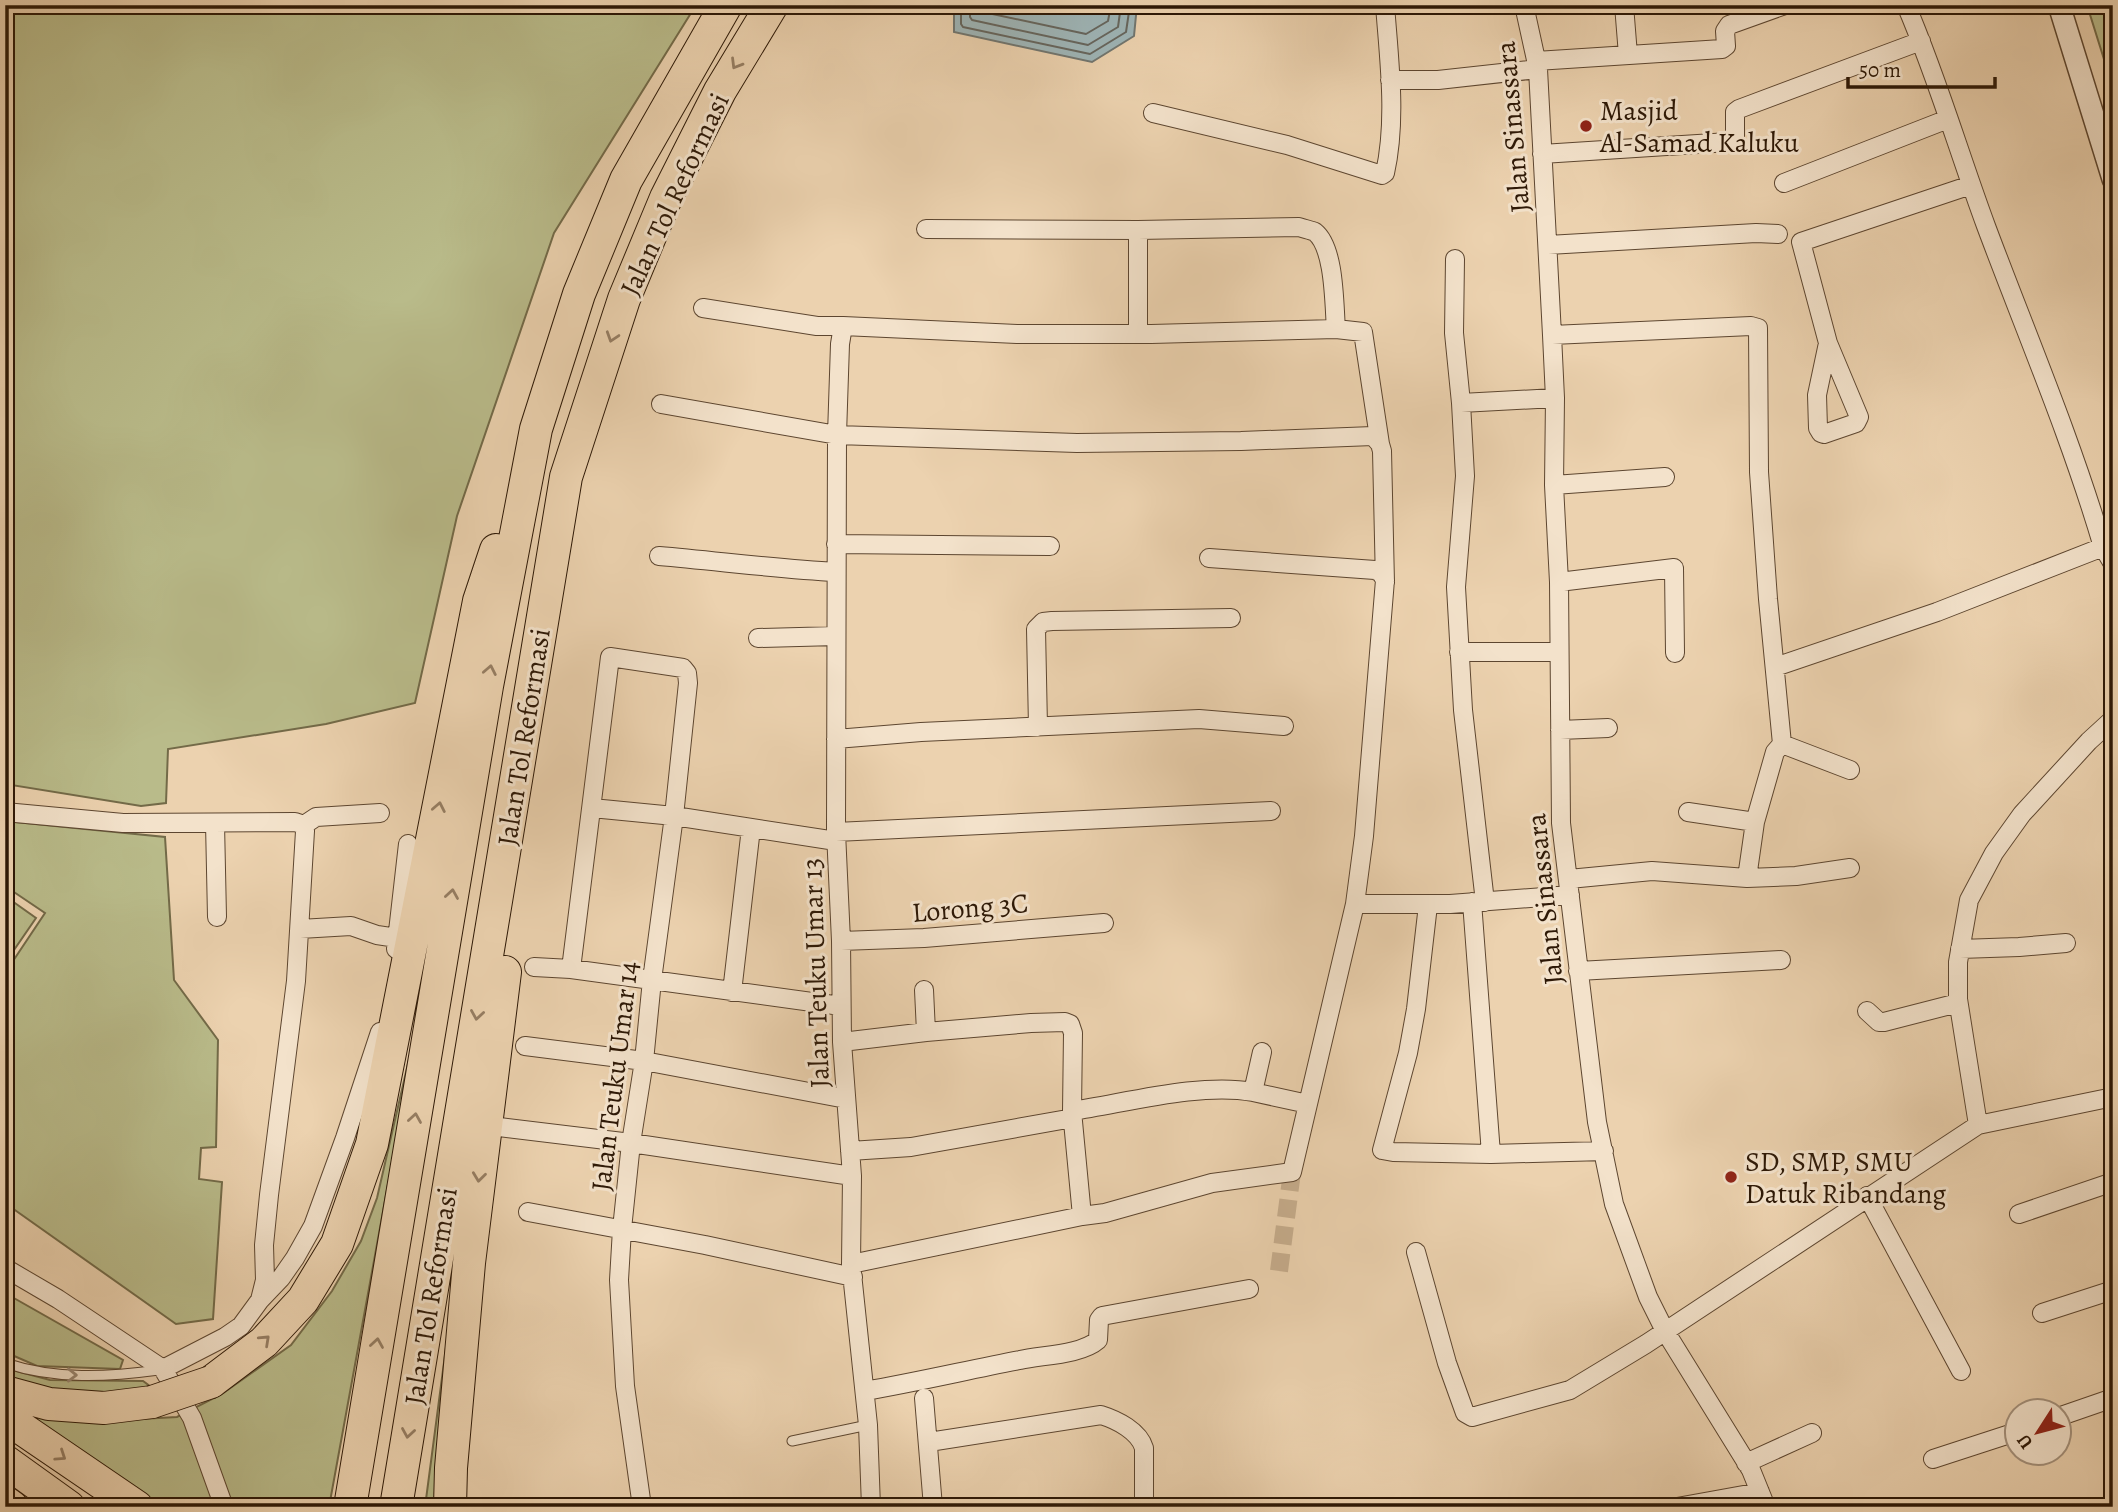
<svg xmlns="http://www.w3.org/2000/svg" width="2118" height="1512" font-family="Alegreya,serif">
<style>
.green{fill:#b9bb8a;stroke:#736a48;stroke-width:2}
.water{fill:#9eb5b7;stroke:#717670;stroke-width:2}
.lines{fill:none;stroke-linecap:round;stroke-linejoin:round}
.shore{stroke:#66665e;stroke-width:2}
.minor-tunnel{stroke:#c6ad8d;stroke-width:18;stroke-dasharray:18 9;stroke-linecap:butt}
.service-casing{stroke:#5d4630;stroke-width:11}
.minor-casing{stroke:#5d4630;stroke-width:20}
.tertiary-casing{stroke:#5d4630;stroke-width:24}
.motorway-casing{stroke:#2d1806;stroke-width:34}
.service{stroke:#f3e2cb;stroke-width:9}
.minor{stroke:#f3e2cb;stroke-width:18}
.tertiary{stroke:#f3e2cb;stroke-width:21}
.motorway{stroke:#ecd2af;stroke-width:32}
.motorway-bridge-casing{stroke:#2d1806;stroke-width:34;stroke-linecap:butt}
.motorway-bridge{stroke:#ecd2af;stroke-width:32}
.oneway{stroke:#967e63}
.oneway2{stroke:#9a8772}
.poi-dot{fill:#8f2418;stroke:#f3e2cb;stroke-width:2.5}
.labels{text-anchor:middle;stroke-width:6;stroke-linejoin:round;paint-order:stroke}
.poi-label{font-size:28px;fill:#2d1806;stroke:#f3e2cb;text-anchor:start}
.street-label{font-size:28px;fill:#2d1806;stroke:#f3e2cb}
</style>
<rect width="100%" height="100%" fill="#ecd2af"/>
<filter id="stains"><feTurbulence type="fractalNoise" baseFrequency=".00286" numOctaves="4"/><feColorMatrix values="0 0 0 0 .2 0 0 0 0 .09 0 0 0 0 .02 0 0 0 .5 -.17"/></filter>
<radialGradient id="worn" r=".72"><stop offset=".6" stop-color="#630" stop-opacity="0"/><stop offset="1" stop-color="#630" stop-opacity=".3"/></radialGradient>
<path class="green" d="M 5,5 L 696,5 L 554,233 L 457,516 L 415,703 L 326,724 L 168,749 L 166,803 L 141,806 L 5,784 Z
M 2087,5 L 2113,5 L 2113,88 Z
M 5,821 L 165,837 L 174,980 L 218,1040 L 216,1147 L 201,1148 L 199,1179 L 222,1182 L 213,1319 L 176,1324 L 5,1203 L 5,973 L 45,913 L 5,886 Z
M 5,896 L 36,918 L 5,963 Z
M 418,1020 L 329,1507 L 153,1507 L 22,1409 L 85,1422 L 177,1417 L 222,1394 L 291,1345 L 332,1291 L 361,1241 L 377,1198 Z
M 463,1218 L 441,1507 L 425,1507 Z
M 5,1293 L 123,1360 L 120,1369 L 37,1366 L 5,1352 Z
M 5,1368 L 50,1380 L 143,1381 L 158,1392 L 138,1398 L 5,1384 Z"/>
<path class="water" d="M 954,5 L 1137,5 L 1134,36 L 1092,62 L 954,32 Z"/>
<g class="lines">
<path class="shore" d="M 961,5 L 961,24 L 963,27 L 1090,54 L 1126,32 L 1130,5
M 970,5 L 970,17 L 972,20 L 1088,45 L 1118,27 L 1121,5
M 980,5 L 983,12 L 1086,34 L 1108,21 L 1111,5"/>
<path class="minor-tunnel" d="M 1279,1271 L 1292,1172"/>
<g class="service-casing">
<path id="service" d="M 5,1363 C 56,1380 107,1377 159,1370
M 792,1441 L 868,1425"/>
</g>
<g class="minor-casing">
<path id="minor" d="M 1524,5 L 1538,69 L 1552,335 L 1555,398 L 1554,485 L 1559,582 L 1561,823 L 1597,1122 L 1614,1204 L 1648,1297 L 1665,1331 L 1751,1470 L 1766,1507
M 1624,5 L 1628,55
M 1906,5 C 1937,77 1959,153 1986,226 C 2026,333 2071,438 2103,547 L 2113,564
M 1536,61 L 1722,49 L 1726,46 L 1725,31 L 1729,25 L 1785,5
M 1390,80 L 1438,80 L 1538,69
M 1153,113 L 1287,145 L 1382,175 L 1385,173 C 1397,119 1389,60 1385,5
M 1542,154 L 1729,142 L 1735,137 L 1735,112 L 1739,109 L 1921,41
M 1784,183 L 1948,119
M 926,229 L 1138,230 L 1299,227 C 1304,229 1311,230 1315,232 C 1335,248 1334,305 1336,329
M 1548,245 L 1756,233 L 1778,234
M 1455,259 L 1454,333 L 1461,403 L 1465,476 L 1456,587 L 1463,710 L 1485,902
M 703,308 L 817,326 L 843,326 L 840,344 L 837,435 L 1077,443 L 1241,441 L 1373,436 L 1380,444 L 1382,451 L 1385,583
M 843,326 L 1017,334 L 1151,334 L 1336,329 L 1363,332 L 1380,444
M 1138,334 L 1138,230
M 1552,335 L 1751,326 L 1758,328 L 1759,472 L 1768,599 L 1782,744 L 1775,752 L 1755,822 L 1747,878
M 1828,343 L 1859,417 L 1856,423 L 1824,434 L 1821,433 L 1818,428 L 1817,395 L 1828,343 L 1801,242 L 1971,185
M 1461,403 L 1555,398
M 661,404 L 837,435 L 836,832 L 841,941 L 842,1042 L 852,1176 L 851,1264 L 868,1425 L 871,1507
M 1554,485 L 1665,477
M 836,544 L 1050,546
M 659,556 C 718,561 777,569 836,572
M 1559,582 L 1674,568 L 1675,653
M 758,638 L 836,636
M 1459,652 L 1559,652
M 1775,667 L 1937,612 L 2103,547
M 1038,727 L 1036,629 L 1043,622 L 1052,621 L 1231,618
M 1560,730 L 1608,728
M 836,739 L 921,732 L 1199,719 L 1284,726
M 1782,744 L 1850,770
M 592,808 L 674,816 L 688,683 L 687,673 L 683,668 L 610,657 L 571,969 L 841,1006
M 5,812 L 123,823 L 295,822 L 304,825
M 1688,812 L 1755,822
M 215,823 L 217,917
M 304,825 L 316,817 L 380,813
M 836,832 L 1271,811
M 1569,879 L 1652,871 L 1747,878 L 1796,876 L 1850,868
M 1472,902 L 1491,1154
M 1355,904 L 1450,904 L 1570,895
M 1428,905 L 1416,1009 L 1408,1053 L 1382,1150 L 1393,1152 L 1491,1154 L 1604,1151
M 300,929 L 351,926 L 377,935 L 397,938
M 841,941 L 924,938 L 1104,923
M 396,949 L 408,844
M 1960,949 L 2019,947 L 2066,943
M 534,967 L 571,969
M 1578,971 L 1781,960
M 924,990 L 926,1032
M 732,992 L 751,828
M 1867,1011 L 1879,1022 L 1884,1022 L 1958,1003
M 842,1042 L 926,1032 L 1031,1023 L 1065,1022 L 1070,1024 L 1073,1033 L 1072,1111 L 1082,1216
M 525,1046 L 644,1061 L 846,1099
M 1262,1052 L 1253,1092 L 1308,1104
M 1072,1111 C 1126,1103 1201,1082 1253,1092
M 1978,1125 L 1958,999 L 1958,962 L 1969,900 L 1994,853 L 2022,814 L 2089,741 L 2113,719
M 499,1127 L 631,1143 L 852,1176
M 850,1151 L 911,1147 L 1073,1118
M 1867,1196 L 1961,1371
M 528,1212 L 705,1245 L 853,1277
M 2019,1214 L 2113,1182
M 1416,1252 L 1447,1363 L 1465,1413 L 1472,1417 L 1570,1390 L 1646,1344 L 1978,1125 L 2113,1097
M 851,1264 L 1082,1216 L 1105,1213 L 1212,1183 L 1292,1172 L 1355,904 L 1364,836 L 1385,580 L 1381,573 L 1375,570 L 1209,558
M 5,1268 L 58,1299 L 163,1369 L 192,1418 L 224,1507
M 260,1300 L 281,1278 L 295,1258 L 313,1226 L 345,1138 L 380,1032
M 2042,1313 L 2113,1290
M 163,1369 L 225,1337 L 241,1326 L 260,1300 L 265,1280 L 264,1245 L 269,1195 L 296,981 L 305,831 L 304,825
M 865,1391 C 917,1382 968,1370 1020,1360 C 1042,1355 1081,1355 1098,1340 L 1099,1320 L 1102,1316 L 1249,1289
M 924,1398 L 933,1507
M 2058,1417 L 2113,1398
M 929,1442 L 1101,1415 C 1117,1420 1139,1431 1144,1448 L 1144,1507
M 1933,1459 L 2016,1432
M 1746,1463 L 1812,1433
M 642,1507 L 625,1386 L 619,1280 L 622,1229 L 631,1143 L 644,1061 L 652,980 L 674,816 L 836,841
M 1677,1507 L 1760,1492"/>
</g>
<g class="tertiary-casing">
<path id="tertiary" d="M 2059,5 L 2113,179"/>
</g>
<g class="motorway-casing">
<path id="motorway" d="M 211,1382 L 264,1342 L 303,1300 L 337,1244 L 372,1144 L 479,601 L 496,550
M 5,1392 L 49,1404 L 104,1408 L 152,1402
M 5,1417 L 137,1507
M 5,1461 L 69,1507
M 5,1502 L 12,1507
M 350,1507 L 487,686 L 536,429 L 579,294 L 626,180 L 726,5
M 396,1507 L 566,477 L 624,299 L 666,198 L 720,91 L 772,5
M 450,1507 L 451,1468 L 469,1263 L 505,972"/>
</g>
<use href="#service" class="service"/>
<use href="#minor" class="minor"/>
<use href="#tertiary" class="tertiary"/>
<use href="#motorway" class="motorway"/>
<g class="motorway-bridge-casing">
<path id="motorway-bridge" d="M 152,1402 L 211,1382"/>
</g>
<use href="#motorway-bridge" class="motorway-bridge"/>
</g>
<defs><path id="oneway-chevron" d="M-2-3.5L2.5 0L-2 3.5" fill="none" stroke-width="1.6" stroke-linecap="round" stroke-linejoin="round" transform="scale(1.75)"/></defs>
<g class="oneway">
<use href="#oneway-chevron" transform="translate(736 64) rotate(121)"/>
<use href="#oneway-chevron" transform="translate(612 337) rotate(108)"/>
<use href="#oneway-chevron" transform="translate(490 670) rotate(-79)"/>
<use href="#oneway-chevron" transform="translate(439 807) rotate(-79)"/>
<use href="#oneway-chevron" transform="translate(452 894) rotate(-81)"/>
<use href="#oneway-chevron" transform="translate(477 1015) rotate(99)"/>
<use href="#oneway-chevron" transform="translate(415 1118) rotate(-81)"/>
<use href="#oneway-chevron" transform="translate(479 1177) rotate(97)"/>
<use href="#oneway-chevron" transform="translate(265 1340) rotate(-43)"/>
<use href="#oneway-chevron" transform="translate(377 1343) rotate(-81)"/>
<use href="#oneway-chevron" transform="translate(408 1433) rotate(99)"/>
<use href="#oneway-chevron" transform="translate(61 1456) rotate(34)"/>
</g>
<use class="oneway2" href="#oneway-chevron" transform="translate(72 1375) rotate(1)"/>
<g class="poi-dot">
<circle cx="1586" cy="126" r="7"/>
<circle cx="1731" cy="1177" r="7"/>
</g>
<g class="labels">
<g class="poi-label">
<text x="1600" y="120">Masjid<tspan x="1600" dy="32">Al-Samad Kaluku</tspan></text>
<text x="1745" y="1171">SD, SMP, SMU<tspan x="1745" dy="32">Datuk Ribandang</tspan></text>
</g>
<g class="street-label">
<text transform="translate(1512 127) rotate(-95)" y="10">Jalan Sinassara</text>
<text transform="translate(674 194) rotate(-65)" y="10">Jalan Tol Reformasi</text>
<text transform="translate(523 737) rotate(-81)" y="10">Jalan Tol Reformasi</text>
<text transform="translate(1544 899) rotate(-96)" y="10">Jalan Sinassara</text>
<text transform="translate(970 907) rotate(-5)" y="10">Lorong 3C</text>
<text transform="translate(815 973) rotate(-92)" y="10">Jalan Teuku Umar 13</text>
<text transform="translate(614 1076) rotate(-83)" y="10">Jalan Teuku Umar 14</text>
<text transform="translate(430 1296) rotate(-81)" y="10">Jalan Tol Reformasi</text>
</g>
</g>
<rect width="2118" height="1512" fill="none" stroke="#ecd2af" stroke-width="28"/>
<rect x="7" y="7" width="2104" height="1498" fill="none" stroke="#2d1806" stroke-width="3.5"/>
<rect x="14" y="14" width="2090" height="1484" fill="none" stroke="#2d1806" stroke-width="2"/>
<g transform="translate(2038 1432) rotate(234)"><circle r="33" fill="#f3e2cb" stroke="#a4917c" stroke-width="2"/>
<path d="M0-5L12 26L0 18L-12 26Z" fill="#8f2418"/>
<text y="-10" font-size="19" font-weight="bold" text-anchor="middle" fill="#2d1806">U</text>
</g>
<path d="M1848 77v10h147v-10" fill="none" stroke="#2d1806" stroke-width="3.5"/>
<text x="1859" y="77" font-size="21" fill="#2d1806" stroke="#f3e2cb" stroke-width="5" paint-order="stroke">50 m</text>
<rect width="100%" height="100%" filter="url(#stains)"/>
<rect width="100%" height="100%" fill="url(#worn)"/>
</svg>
